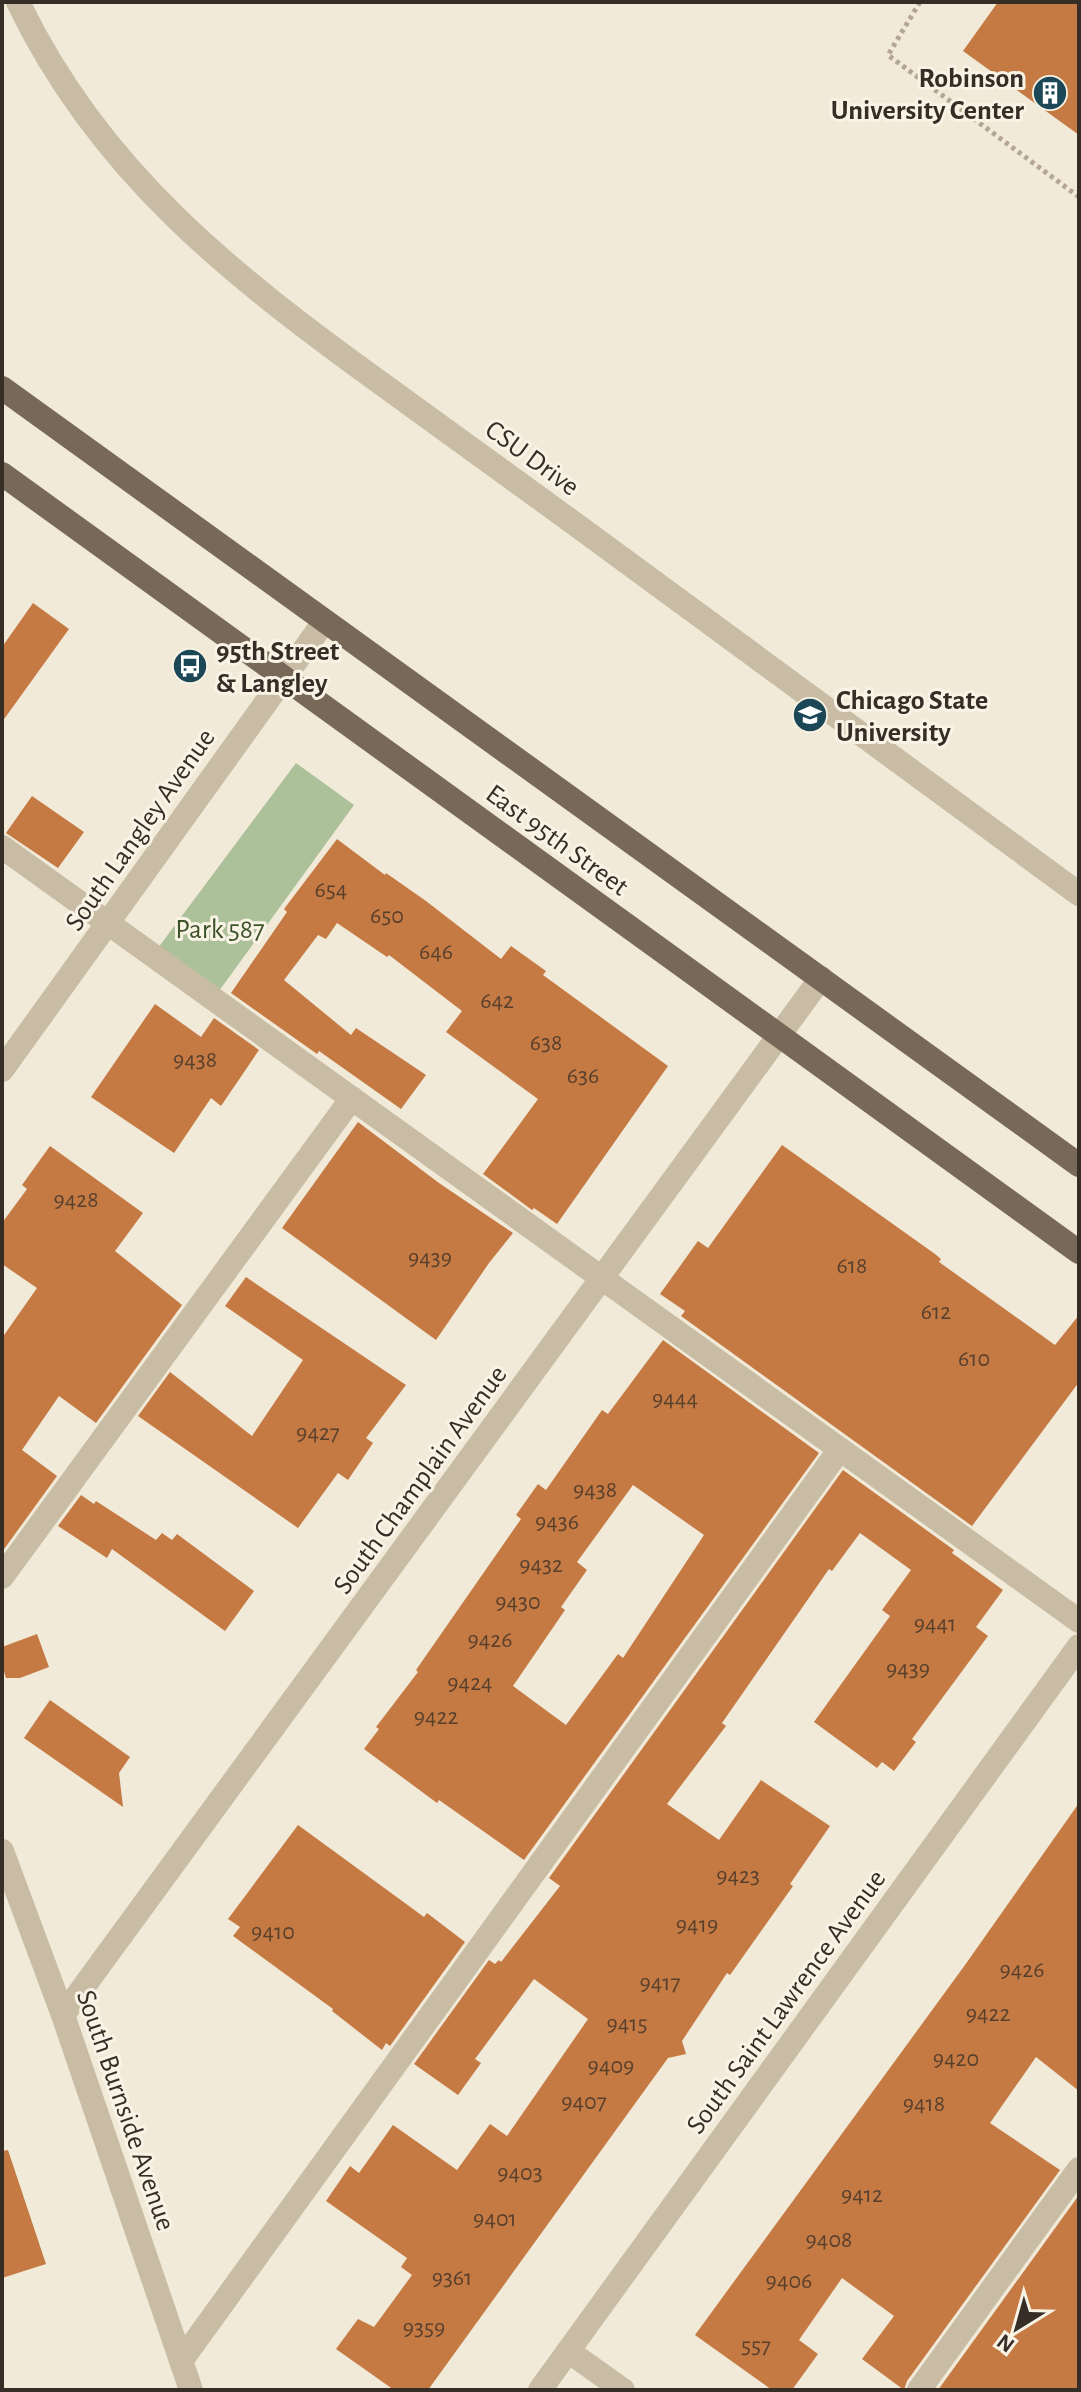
<svg xmlns="http://www.w3.org/2000/svg" width="1081" height="2392" font-family="'Alegreya Sans',sans-serif">
<style>
.green{fill:#acc099}
.building{fill:#c57a43;fill-rule:evenodd}
.lines{fill:none;stroke-linecap:round;stroke-linejoin:round}
.path{stroke:#b4a690;stroke-width:5;stroke-dasharray:4 4;stroke-linecap:butt}
.minor{stroke:#c9bca5;stroke-width:24}
.major{stroke:#776857;stroke-width:24}
.labels{text-anchor:middle;stroke-width:6;stroke-linejoin:round;paint-order:stroke}
.number-label{font-size:24px;fill:#59402d}
.poi-label{font-size:28px;font-weight:bold;fill:#352d26;stroke:#f9f3e5;text-anchor:start}
.street-label{font-size:28px;fill:#352d26;stroke:#f9f3e5}
.park-label{font-size:28px;fill:#3d532a;stroke:#f9f3e5}
</style>
<rect width="100%" height="100%" fill="#f1ead9"/>
<path class="green" d="M 296,763 L 354,805 L 219,991 L 158,948 Z"/>
<path class="building" d="M 998,2 L 1079,2 L 1079,135 L 963,51 Z
M 33,603 L 69,629 L 2,722 L 2,647 Z
M 32,796 L 84,832 L 58,868 L 6,833 Z
M 337,839 L 385,875 L 386,873 L 426,901 L 501,959 L 511,946 L 546,971 L 543,975 L 668,1066 L 557,1224 L 534,1208 L 532,1210 L 483,1174 L 538,1099 L 446,1032 L 462,1011 L 389,955 L 387,957 L 337,923 L 326,939 L 318,935 L 284,980 L 351,1035 L 356,1028 L 426,1075 L 401,1109 L 319,1051 L 317,1054 L 231,993 L 287,912 L 284,909 Z
M 155,1004 L 201,1037 L 214,1018 L 259,1050 L 221,1106 L 211,1098 L 174,1153 L 91,1097 Z
M 358,1122 L 439,1183 L 513,1233 L 489,1263 L 436,1340 L 282,1228 Z
M 782,1145 L 935,1254 L 941,1259 L 939,1262 L 1055,1345 L 1079,1315 L 1079,1382 L 972,1526 L 681,1316 L 685,1311 L 660,1294 L 698,1241 L 708,1248 Z
M 50,1146 L 143,1213 L 115,1251 L 182,1305 L 96,1423 L 59,1396 L 22,1450 L 57,1476 L 2,1552 L 2,1338 L 37,1288 L 2,1264 L 2,1223 L 27,1189 L 22,1185 Z
M 246,1277 L 406,1385 L 366,1438 L 373,1443 L 348,1480 L 338,1473 L 298,1528 L 138,1416 L 170,1372 L 252,1436 L 303,1360 L 225,1306 Z
M 663,1340 L 819,1453 L 524,1860 L 439,1800 L 437,1803 L 364,1749 L 379,1729 L 376,1727 L 418,1672 L 416,1670 L 521,1519 L 516,1515 L 538,1484 L 546,1490 L 602,1410 L 608,1414 ZM 633,1485 L 704,1535 L 623,1658 L 618,1654 L 566,1725 L 513,1686 L 565,1610 L 561,1607 L 587,1570 L 577,1562 Z
M 843,1470 L 954,1550 L 952,1553 L 1003,1590 L 976,1627 L 988,1636 L 912,1739 L 916,1742 L 894,1771 L 882,1762 L 877,1768 L 814,1722 L 890,1616 L 882,1610 L 911,1570 L 860,1533 L 832,1571 L 829,1569 L 722,1723 L 726,1726 L 667,1804 L 719,1840 L 761,1780 L 830,1826 L 790,1884 L 793,1886 L 730,1975 L 727,1973 L 682,2041 L 686,2054 L 668,2058 L 428,2390 L 394,2390 L 336,2349 L 358,2319 L 374,2327 L 412,2275 L 401,2267 L 407,2258 L 326,2201 L 350,2166 L 359,2173 L 393,2125 L 457,2170 L 490,2124 L 507,2136 L 588,2019 L 534,1979 L 475,2059 L 481,2063 L 458,2095 L 414,2064 L 489,1960 L 495,1964 L 499,1960 L 501,1962 L 560,1886 L 549,1878 Z
M 81,1495 L 94,1504 L 96,1501 L 156,1540 L 162,1533 L 172,1540 L 177,1534 L 254,1591 L 225,1631 L 112,1549 L 107,1558 L 58,1526 Z
M 37,1634 L 49,1667 L 20,1678 L 6,1678 L 2,1665 L 2,1647 Z
M 50,1700 L 130,1757 L 119,1773 L 123,1807 L 24,1738 Z
M 1079,1803 L 1079,2091 L 1036,2057 L 990,2123 L 1060,2170 L 907,2381 L 904,2390 L 862,2359 L 894,2316 L 842,2278 L 799,2340 L 818,2354 L 792,2390 L 772,2390 L 695,2335 L 965,1965 Z
M 298,1825 L 424,1917 L 427,1913 L 465,1942 L 390,2046 L 386,2043 L 382,2050 L 332,2011 L 333,2009 L 233,1936 L 240,1927 L 228,1919 Z
M 8,2150 L 46,2264 L 2,2278 L 2,2151 Z
M 1079,2195 L 1079,2390 L 938,2390 Z"/>
<g class="lines">
<path class="path" d="M 920,2 L 888,55 L 1079,197"/>
<path class="minor" d="M 18,2 C 100,173 233,276 382,384 C 446,431 511,477 575,524 C 744,647 912,770 1079,894
M 2,847 L 1079,1621
M 2,1070 L 324,622
M 2,1577 L 352,1098
M 2,1851 L 63,2015 L 191,2390
M 63,2015 L 821,978
M 568,2351 L 623,2390
M 181,2361 L 840,1449
M 540,2390 L 1079,1646
M 919,2390 L 1079,2169"/>
<path class="major" d="M 2,388 L 1079,1165
M 2,474 L 1079,1252"/>
</g>
<defs>
<g id="building-disc" transform="scale(1.8)"><circle r="9.5" fill="#1c4756" stroke="#f9f3e5"/><path d="M-4-6H4V6H1V3H-1V6H-4ZM-2.5-4.3h1.7v1.8h-1.7ZM.8-4.3h1.7v1.8H.8ZM-2.5-1h1.7V.8h-1.7ZM.8-1h1.7V.8H.8Z" fill="#fff"/></g>
<g id="bus-disc" transform="scale(1.8)"><circle r="9.5" fill="#1c4756" stroke="#f9f3e5"/><path d="M-5-6H5V4H4V6H2V4H-2V6H-4V4H-5ZM-3.5-4V0h7V-4ZM-3.5 1.2v1.5H-2V1.2ZM2 1.2v1.5H3.5V1.2Z" fill="#fff"/></g>
<g id="university-disc" transform="scale(1.8)"><circle r="9.5" fill="#1c4756" stroke="#f9f3e5"/><path d="M0-5L7-2L0 1L-7-2ZM-4 1L0 2.5L4 1V4Q0 6-4 4Z" fill="#fff"/></g>
</defs>
<g fill-rule="evenodd">
<use href="#building-disc" x="1050" y="93"/>
<use href="#bus-disc" x="190" y="666"/>
<use href="#university-disc" x="810" y="715"/>
</g>
<g class="labels">
<g class="number-label">
<text x="331" y="897">654</text>
<text x="387" y="923">650</text>
<text x="436" y="959">646</text>
<text x="497" y="1008">642</text>
<text x="546" y="1050">638</text>
<text x="195" y="1067">9438</text>
<text x="583" y="1083">636</text>
<text x="76" y="1207">9428</text>
<text x="430" y="1265">9439</text>
<text x="852" y="1273">618</text>
<text x="936" y="1319">612</text>
<text x="974" y="1366">610</text>
<text x="675" y="1406">9444</text>
<text x="318" y="1440">9427</text>
<text x="595" y="1497">9438</text>
<text x="557" y="1529">9436</text>
<text x="541" y="1572">9432</text>
<text x="518" y="1609">9430</text>
<text x="935" y="1631">9441</text>
<text x="490" y="1647">9426</text>
<text x="908" y="1676">9439</text>
<text x="470" y="1690">9424</text>
<text x="436" y="1724">9422</text>
<text x="738" y="1883">9423</text>
<text x="697" y="1932">9419</text>
<text x="273" y="1939">9410</text>
<text x="1022" y="1977">9426</text>
<text x="660" y="1990">9417</text>
<text x="988" y="2021">9422</text>
<text x="627" y="2031">9415</text>
<text x="956" y="2066">9420</text>
<text x="611" y="2073">9409</text>
<text x="584" y="2109">9407</text>
<text x="924" y="2111">9418</text>
<text x="520" y="2180">9403</text>
<text x="862" y="2202">9412</text>
<text x="495" y="2226">9401</text>
<text x="829" y="2247">9408</text>
<text x="452" y="2285">9361</text>
<text x="789" y="2288">9406</text>
<text x="424" y="2335">9359</text>
<text x="756" y="2353">557</text>
</g>
<g class="poi-label">
<text x="1024" y="87" text-anchor="end">Robinson<tspan x="1024" dy="32">University Center</tspan></text>
<text x="216" y="660">95th Street<tspan x="216" dy="32">&amp; Langley</tspan></text>
<text x="836" y="709">Chicago State<tspan x="836" dy="32">University</tspan></text>
</g>
<g class="street-label">
<text transform="translate(533 457) rotate(36)" y="10">CSU Drive</text>
<text transform="translate(139 829) rotate(-55)" y="10">South Langley Avenue</text>
<text transform="translate(558 839) rotate(36)" y="10">East 95th Street</text>
<text transform="translate(419 1479) rotate(-54)" y="10">South Champlain Avenue</text>
<text transform="translate(785 2001) rotate(-54)" y="10">South Saint Lawrence Avenue</text>
<text transform="translate(127 2110) rotate(71)" y="10">South Burnside Avenue</text>
</g>
<g class="park-label">
<text x="220" y="938">Park 587</text>
</g>
</g>
<rect width="1081" height="2392" fill="none" stroke="#352d26" stroke-width="8"/>
<g transform="translate(1017 2328) rotate(217)" stroke="#f9f3e5" stroke-width="6" paint-order="stroke">
<path d="M0-6L14 30L0 20L-14 30Z" fill="#352d26"/>
<text y="-12" font-size="22" font-weight="bold" text-anchor="middle" fill="#352d26">N</text>
</g>
</svg>
